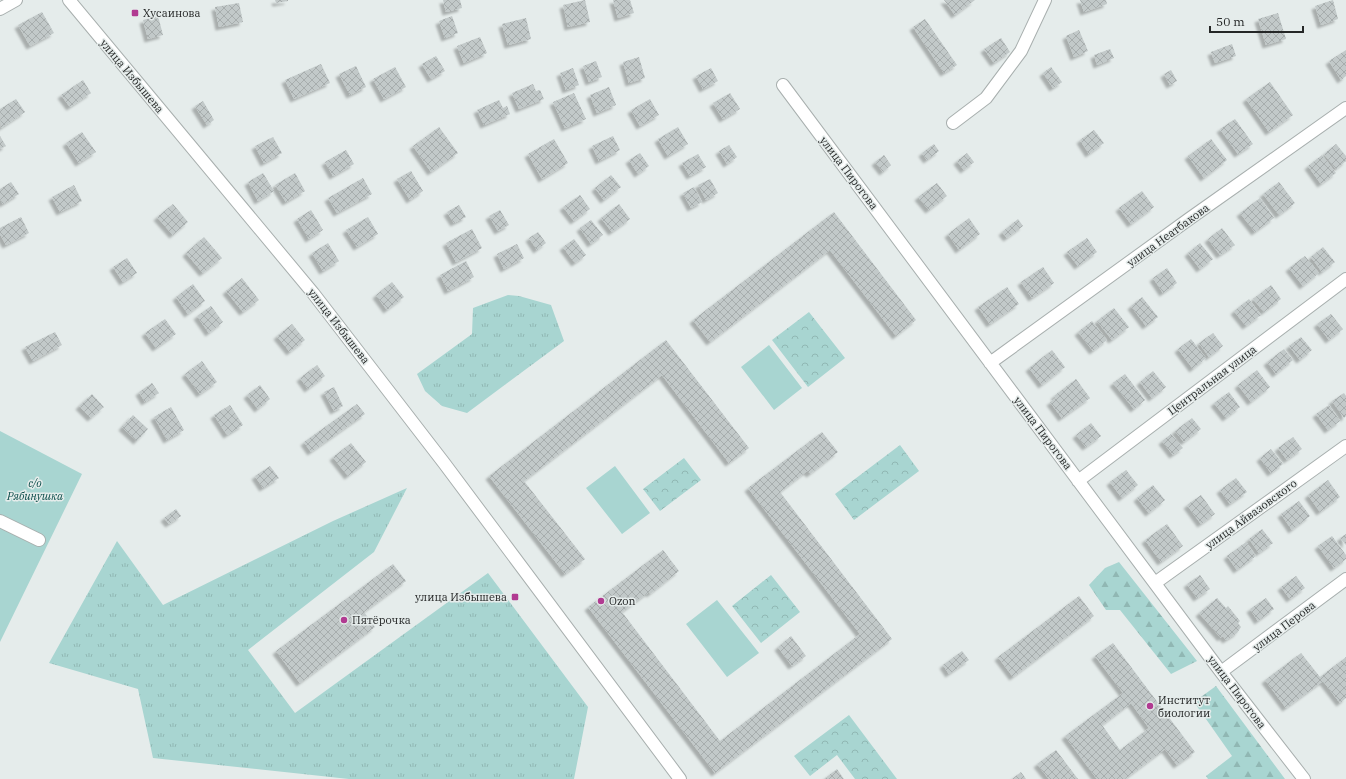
<svg xmlns="http://www.w3.org/2000/svg" width="1346" height="779" font-family="'IBM Plex Serif',serif">
<style>
.grass{fill:url(#grass-tufts)}
.forest{fill:url(#forest-firs)}
.park{fill:url(#park-crowns)}
.garden{fill:#a8d5d1}
.building{fill:url(#building-cross-hatch);fill-rule:evenodd;filter:url(#shadow)}
.lines{fill:none;stroke-linecap:round;stroke-linejoin:round}
.minor-casing{stroke:#a8afae;stroke-width:14}
.minor{stroke:#fff;stroke-width:12}
.poi-dot{fill:#b13a91;stroke:#e5eceb;stroke-width:1.5}
.labels{text-anchor:middle;stroke-width:3;stroke-linejoin:round;paint-order:stroke}
.poi-label{font-size:11px;fill:#252727;stroke:#e5eceb;text-anchor:start}
.street-label{font-size:11px;fill:#252727;stroke:#e5eceb}
.park-label{font-size:11px;font-style:italic;fill:#0a4c49;stroke:#e5eceb}
</style>
<defs>
<pattern id="grass-tufts" width="24" height="20" patternUnits="userSpaceOnUse"><rect width="24" height="20" fill="#a8d5d1"/><path d="M3 7l-1-3M5 7V3M7 7l1-3M15 17l-1-3M17 17v-4M19 17l1-3" fill="none" stroke="#90b7b3"/></pattern>
<pattern id="forest-firs" width="22" height="20" patternUnits="userSpaceOnUse"><rect width="22" height="20" fill="#a8d5d1"/><path d="M5 1l3.5 6h-7zM16 11l3.5 6h-7z" fill="#90b7b3"/></pattern>
<pattern id="park-crowns" width="20" height="18" patternUnits="userSpaceOnUse"><rect width="20" height="18" fill="#a8d5d1"/><path d="M2 6a3 3 0 1 1 6 0M12 15a3 3 0 1 1 6 0" fill="none" stroke="#90b7b3"/></pattern>
<pattern id="building-cross-hatch" width="8" height="8" patternUnits="userSpaceOnUse"><rect width="8" height="8" fill="#c2c9c9"/><path d="M0 0l8 8M0 8l8-8" fill="none" stroke="#a7adad"/></pattern>
<filter id="shadow"><feDropShadow dx="-3.5" dy="3.5" stdDeviation="1" flood-color="#0004"/></filter>
</defs>
<rect width="100%" height="100%" fill="#e5eceb"/>
<path class="grass" d="M 508,295 L 519,296 L 551,305 L 564,341 L 467,413 L 442,406 L 425,391 L 417,374 L 472,334 L 473,308 Z
M 407,488 L 374,552 L 248,650 L 295,713 L 488,573 L 588,707 L 574,779 L 349,779 L 153,758 L 138,689 L 49,663 L 117,541 L 163,605 L 333,521 Z"/>
<path class="forest" d="M 1119,562 L 1197,661 L 1171,674 L 1120,610 L 1106,610 L 1089,585 L 1105,568 Z
M 1216,686 L 1285,779 L 1208,779 L 1206,776 L 1232,756 L 1194,702 Z"/>
<path class="park" d="M 809,312 L 845,358 L 808,387 L 772,340 Z
M 900,445 L 919,471 L 854,520 L 835,494 Z
M 684,458 L 701,480 L 660,511 L 643,489 Z
M 771,575 L 800,612 L 761,643 L 732,606 Z
M 849,715 L 897,779 L 855,779 L 837,755 L 810,776 L 794,756 Z"/>
<path class="garden" d="M 769,345 L 802,388 L 774,410 L 741,367 Z
M 0,431 L 82,474 L 0,642 Z
M 615,466 L 650,513 L 622,534 L 586,488 Z
M 717,600 L 759,653 L 727,677 L 686,624 Z"/>
<path class="building" d="M 275,0 L 288,0 L 288,1 L 276,3 Z
M 443,0 L 460,0 L 462,8 L 446,12 Z
M 585,0 L 590,22 L 568,27 L 563,5 Z
M 613,0 L 630,0 L 634,13 L 618,18 Z
M 944,0 L 975,0 L 955,15 Z
M 1080,0 L 1106,0 L 1107,4 L 1084,12 Z
M 1333,0 L 1338,19 L 1321,25 L 1315,6 Z
M 239,3 L 243,22 L 219,27 L 215,7 Z
M 42,12 L 54,33 L 30,46 L 18,25 Z
M 1278,13 L 1286,39 L 1266,45 L 1258,19 Z
M 158,16 L 163,35 L 148,39 L 143,20 Z
M 452,16 L 458,33 L 445,38 L 439,21 Z
M 526,18 L 531,39 L 508,45 L 502,24 Z
M 925,19 L 957,65 L 944,73 L 913,27 Z
M 1079,30 L 1088,51 L 1074,57 L 1066,36 Z
M 480,37 L 487,53 L 464,63 L 457,46 Z
M 1001,38 L 1010,52 L 994,63 L 984,49 Z
M 1232,44 L 1236,56 L 1215,63 L 1211,52 Z
M 1110,49 L 1114,58 L 1097,65 L 1094,55 Z
M 1346,50 L 1346,76 L 1341,80 L 1329,61 Z
M 436,56 L 445,71 L 431,79 L 422,64 Z
M 639,57 L 645,78 L 629,83 L 623,62 Z
M 596,61 L 602,77 L 589,82 L 583,66 Z
M 321,64 L 330,83 L 294,99 L 285,80 Z
M 356,66 L 366,87 L 350,95 L 339,74 Z
M 395,67 L 406,87 L 384,99 L 373,79 Z
M 1051,67 L 1062,82 L 1053,88 L 1043,73 Z
M 573,68 L 579,85 L 566,90 L 560,73 Z
M 711,68 L 718,81 L 703,89 L 696,76 Z
M 1171,70 L 1177,81 L 1170,85 L 1164,74 Z
M 83,80 L 91,93 L 70,107 L 61,95 Z
M 1270,82 L 1293,115 L 1269,132 L 1246,99 Z
M 533,84 L 536,91 L 540,90 L 544,99 L 519,109 L 512,93 Z
M 609,87 L 616,105 L 597,113 L 590,95 Z
M 574,93 L 586,119 L 565,128 L 553,102 Z
M 730,93 L 740,109 L 723,119 L 713,103 Z
M 16,99 L 25,112 L 1,128 L 0,109 Z
M 650,99 L 659,115 L 640,126 L 631,110 Z
M 499,100 L 503,108 L 507,106 L 510,114 L 484,125 L 477,110 Z
M 203,101 L 214,120 L 207,125 L 195,106 Z
M 1235,119 L 1253,144 L 1238,154 L 1220,129 Z
M 439,127 L 458,153 L 431,172 L 413,146 Z
M 678,127 L 688,144 L 668,156 L 658,139 Z
M 1094,130 L 1104,143 L 1089,154 L 1080,140 Z
M 82,132 L 96,152 L 79,163 L 66,143 Z
M 0,136 L 6,146 L 0,149 Z
M 613,136 L 620,150 L 599,161 L 592,146 Z
M 273,137 L 282,153 L 264,163 L 255,146 Z
M 554,139 L 568,163 L 542,179 L 528,154 Z
M 1211,139 L 1227,160 L 1204,178 L 1188,156 Z
M 934,144 L 939,151 L 927,160 L 922,153 Z
M 1336,144 L 1346,156 L 1346,161 L 1336,169 L 1324,154 Z
M 729,145 L 737,157 L 727,164 L 719,151 Z
M 346,150 L 354,164 L 333,176 L 325,162 Z
M 640,153 L 649,166 L 638,174 L 629,160 Z
M 967,153 L 974,162 L 964,170 L 957,161 Z
M 698,154 L 706,167 L 690,176 L 682,163 Z
M 884,155 L 891,165 L 883,172 L 875,162 Z
M 1322,155 L 1336,173 L 1321,184 L 1308,166 Z
M 411,171 L 423,191 L 410,200 L 397,179 Z
M 263,173 L 274,191 L 258,201 L 248,182 Z
M 295,173 L 305,191 L 286,202 L 275,185 Z
M 611,175 L 621,187 L 604,200 L 595,188 Z
M 363,178 L 372,194 L 337,213 L 328,198 Z
M 710,179 L 718,193 L 706,200 L 698,185 Z
M 11,182 L 19,194 L 3,204 L 0,199 L 0,189 Z
M 1279,182 L 1295,203 L 1279,215 L 1263,194 Z
M 937,183 L 947,196 L 929,210 L 918,197 Z
M 74,185 L 82,201 L 60,212 L 52,197 Z
M 694,187 L 702,202 L 691,208 L 683,193 Z
M 1142,191 L 1154,207 L 1131,224 L 1119,208 Z
M 580,195 L 590,209 L 574,221 L 563,207 Z
M 1260,198 L 1274,218 L 1255,232 L 1240,213 Z
M 173,204 L 188,222 L 173,235 L 157,217 Z
M 619,204 L 630,219 L 612,232 L 601,218 Z
M 459,205 L 466,217 L 454,223 L 447,212 Z
M 311,210 L 323,230 L 309,239 L 297,219 Z
M 500,210 L 509,225 L 498,231 L 489,216 Z
M 834,212 L 916,320 L 896,336 L 830,250 L 710,342 L 693,320 Z
M 21,217 L 29,233 L 6,245 L 0,234 L 0,228 Z
M 368,217 L 378,234 L 357,247 L 346,230 Z
M 969,218 L 980,234 L 959,250 L 948,234 Z
M 1018,219 L 1023,226 L 1007,238 L 1002,232 Z
M 591,220 L 603,235 L 591,244 L 580,228 Z
M 1222,228 L 1235,245 L 1220,255 L 1208,239 Z
M 472,229 L 482,248 L 456,262 L 446,243 Z
M 538,232 L 546,243 L 537,250 L 529,238 Z
M 204,237 L 222,258 L 203,273 L 186,253 Z
M 1087,238 L 1097,252 L 1078,266 L 1067,252 Z
M 574,239 L 586,255 L 575,263 L 563,247 Z
M 328,243 L 339,261 L 323,271 L 312,253 Z
M 1200,243 L 1213,259 L 1200,269 L 1188,253 Z
M 517,244 L 524,258 L 504,269 L 497,254 Z
M 1323,247 L 1335,262 L 1322,272 L 1311,257 Z
M 1305,256 L 1319,273 L 1303,286 L 1289,268 Z
M 127,258 L 137,273 L 123,282 L 113,267 Z
M 466,261 L 474,277 L 448,291 L 440,275 Z
M 1043,267 L 1054,283 L 1032,298 L 1021,282 Z
M 1167,268 L 1177,283 L 1163,293 L 1153,278 Z
M 242,278 L 259,300 L 243,312 L 226,291 Z
M 392,282 L 404,297 L 387,310 L 376,295 Z
M 193,284 L 205,301 L 188,314 L 176,297 Z
M 1271,285 L 1281,299 L 1264,312 L 1253,299 Z
M 1007,287 L 1019,304 L 990,324 L 978,307 Z
M 1142,297 L 1158,317 L 1146,326 L 1131,306 Z
M 1249,299 L 1261,315 L 1246,326 L 1234,311 Z
M 211,306 L 223,322 L 209,333 L 197,316 Z
M 1114,308 L 1129,327 L 1112,340 L 1097,321 Z
M 1331,314 L 1343,329 L 1329,340 L 1317,324 Z
M 165,319 L 176,334 L 156,348 L 145,333 Z
M 1092,321 L 1107,340 L 1093,351 L 1078,332 Z
M 292,324 L 305,340 L 290,352 L 277,336 Z
M 55,332 L 62,345 L 33,361 L 25,347 Z
M 1213,333 L 1223,346 L 1209,357 L 1199,343 Z
M 1301,337 L 1312,350 L 1300,360 L 1289,346 Z
M 1191,339 L 1206,358 L 1193,369 L 1178,349 Z
M 666,340 L 749,448 L 729,463 L 662,375 L 524,481 L 585,559 L 565,574 L 489,476 Z
M 1284,349 L 1293,360 L 1276,374 L 1267,362 Z
M 1052,350 L 1065,367 L 1042,385 L 1029,368 Z
M 202,361 L 217,382 L 200,394 L 185,374 Z
M 317,365 L 325,376 L 308,389 L 300,378 Z
M 1257,370 L 1270,387 L 1251,402 L 1238,385 Z
M 1153,371 L 1166,387 L 1152,398 L 1140,382 Z
M 1125,374 L 1145,400 L 1134,409 L 1113,383 Z
M 1076,379 L 1090,398 L 1062,418 L 1050,402 L 1056,398 L 1054,396 Z
M 152,383 L 159,393 L 145,402 L 139,392 Z
M 260,385 L 270,399 L 258,409 L 247,395 Z
M 334,387 L 343,406 L 334,411 L 324,392 Z
M 1229,392 L 1240,407 L 1226,418 L 1214,403 Z
M 1344,393 L 1346,396 L 1346,416 L 1344,418 L 1332,401 Z
M 92,394 L 104,407 L 91,418 L 79,406 Z
M 357,404 L 365,414 L 311,452 L 304,442 Z
M 230,405 L 243,425 L 227,435 L 214,415 Z
M 1329,405 L 1340,421 L 1328,430 L 1316,414 Z
M 171,407 L 184,430 L 167,440 L 154,417 Z
M 133,415 L 148,429 L 137,441 L 122,427 Z
M 1192,418 L 1201,429 L 1184,442 L 1175,431 Z
M 1091,423 L 1101,436 L 1086,447 L 1076,435 Z
M 822,432 L 838,452 L 810,474 L 807,471 L 780,492 L 892,639 L 715,773 L 588,607 L 663,550 L 679,571 L 650,594 L 649,592 L 622,612 L 720,741 L 860,634 L 748,488 Z
M 1171,434 L 1183,448 L 1173,455 L 1162,441 Z
M 1293,437 L 1302,449 L 1287,460 L 1278,448 Z
M 351,443 L 366,462 L 348,476 L 333,457 Z
M 1271,449 L 1283,464 L 1271,473 L 1260,458 Z
M 270,466 L 279,478 L 263,488 L 255,476 Z
M 1126,470 L 1138,485 L 1122,498 L 1110,482 Z
M 1236,478 L 1247,492 L 1230,504 L 1220,490 Z
M 1328,480 L 1340,497 L 1320,512 L 1308,495 Z
M 1153,485 L 1165,500 L 1149,513 L 1137,498 Z
M 1201,495 L 1215,514 L 1201,524 L 1187,505 Z
M 1299,501 L 1310,516 L 1292,530 L 1281,514 Z
M 176,509 L 181,516 L 169,524 L 164,518 Z
M 1167,524 L 1183,546 L 1161,562 L 1145,540 Z
M 1262,529 L 1273,543 L 1259,553 L 1249,539 Z
M 1346,534 L 1346,545 L 1340,538 Z
M 1332,536 L 1346,555 L 1346,559 L 1334,568 L 1318,546 Z
M 1246,542 L 1256,556 L 1237,570 L 1227,556 Z
M 393,564 L 406,581 L 364,612 L 375,627 L 300,683 L 276,651 Z
M 1200,575 L 1210,589 L 1197,598 L 1187,584 Z
M 1296,576 L 1305,588 L 1290,599 L 1281,587 Z
M 1079,596 L 1094,616 L 1013,677 L 998,657 Z
M 1217,598 L 1226,608 L 1228,606 L 1240,621 L 1238,623 L 1241,627 L 1237,633 L 1226,640 L 1223,636 L 1221,638 L 1199,613 Z
M 1266,598 L 1274,609 L 1258,621 L 1250,609 Z
M 791,636 L 806,656 L 792,666 L 778,647 Z
M 1113,643 L 1195,752 L 1177,765 L 1165,749 L 1125,779 L 1097,779 L 1065,736 L 1123,693 L 1095,656 ZM 1131,703 L 1149,728 L 1120,750 L 1102,725 Z
M 962,651 L 969,660 L 949,674 L 943,665 Z
M 1301,653 L 1320,677 L 1346,657 L 1346,698 L 1340,703 L 1323,681 L 1286,708 L 1265,680 Z
M 1056,750 L 1078,779 L 1049,779 L 1037,764 Z
M 837,769 L 844,779 L 824,779 Z
M 1021,772 L 1026,779 L 1012,779 Z"/>
<g class="lines">
<g class="minor-casing">
<path id="minor" d="M 69,0 L 313,293 L 444,463 L 680,779
M 0,9 L 16,0
M 783,85 L 1221,672 L 1304,779
M 953,123 L 986,98 L 1021,51 L 1045,0
M 990,363 L 1189,219 L 1346,108
M 1078,481 L 1346,279
M 0,521 L 39,540
M 1155,583 L 1346,446
M 1221,672 L 1346,579"/>
</g>
<use href="#minor" class="minor"/>
</g>
<g class="poi-dot">
<rect x="131" y="9" width="8" height="8" rx="2"/>
<rect x="511" y="593" width="8" height="8" rx="2"/>
<circle cx="601" cy="601" r="4"/>
<circle cx="344" cy="620" r="4"/>
<circle cx="1150" cy="706" r="4"/>
</g>
<g class="labels">
<g class="poi-label">
<text x="143" y="17">Хусаинова</text>
<text x="507" y="601" text-anchor="end">улица Избышева</text>
<text x="609" y="605">Ozon</text>
<text x="352" y="624">Пятёрочка</text>
<text x="1158" y="704">Институт<tspan x="1158" dy="13">биологии</tspan></text>
</g>
<g class="street-label">
<text transform="translate(132 76) rotate(50)" y="4">улица Избышева</text>
<text transform="translate(849 173) rotate(53)" y="4">улица Пирогова</text>
<text transform="translate(1168 235) rotate(-36)" y="4">улица Неатбакова</text>
<text transform="translate(339 326) rotate(52)" y="4">улица Избышева</text>
<text transform="translate(1212 380) rotate(-37)" y="4">Центральная улица</text>
<text transform="translate(1043 433) rotate(53)" y="4">улица Пирогова</text>
<text transform="translate(1251 514) rotate(-36)" y="4">улица Айвазовского</text>
<text transform="translate(1284 626) rotate(-37)" y="4">улица Перова</text>
<text transform="translate(1237 692) rotate(53)" y="4">улица Пирогова</text>
</g>
<g class="park-label">
<text x="35" y="487">с/о<tspan x="35" dy="13">Рябинушка</tspan></text>
</g>
</g>
<path d="M1210 26v6h93v-6" fill="none" stroke="#252727" stroke-width="2"/>
<text x="1216" y="26" font-size="12" fill="#252727" stroke="#e5eceb" stroke-width="3" paint-order="stroke">50 m</text>
</svg>
